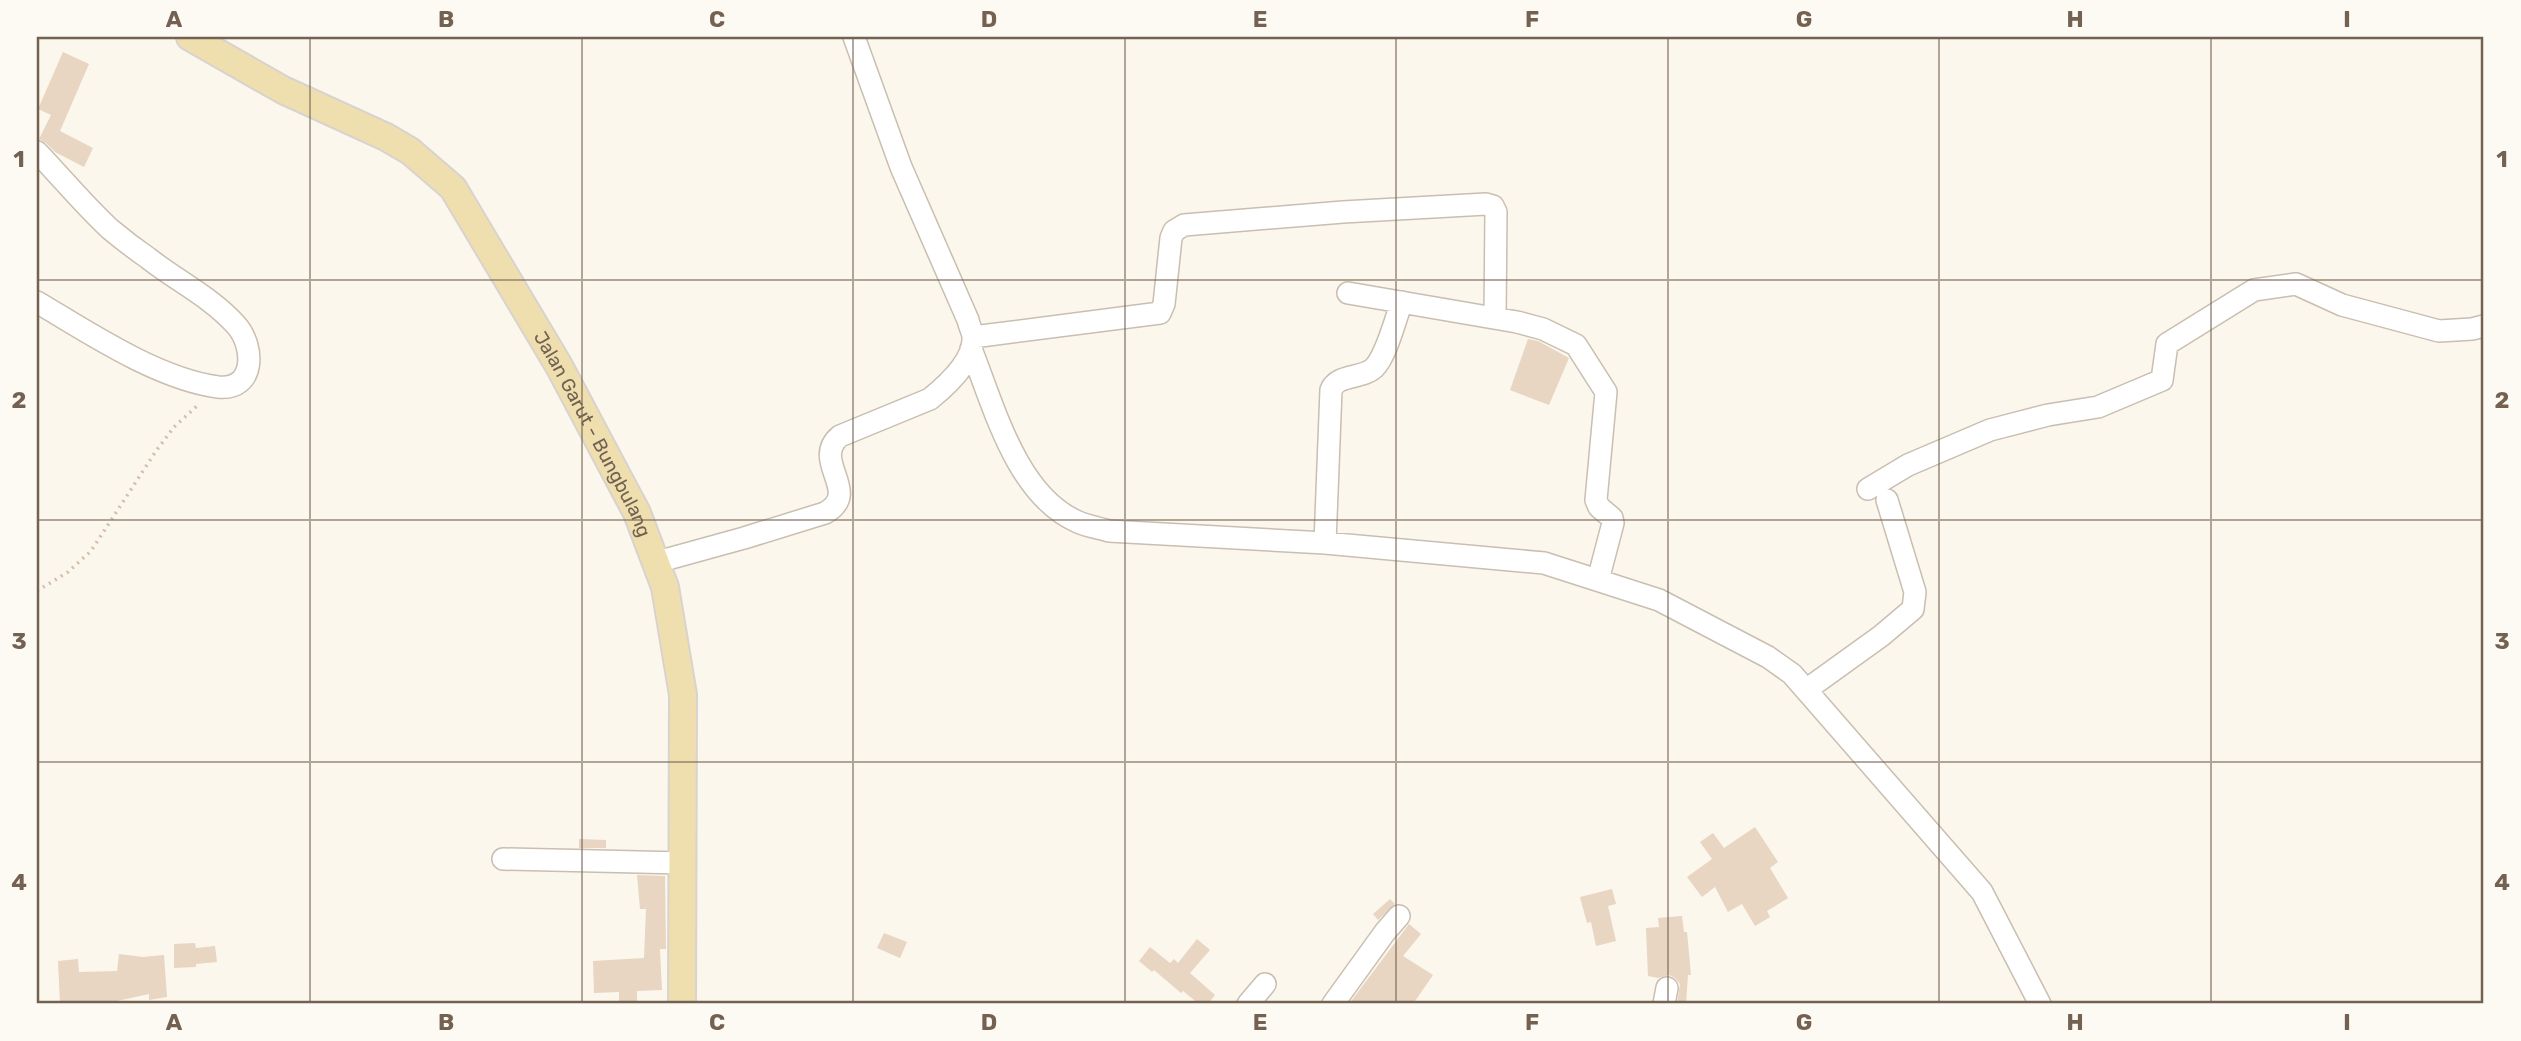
<svg xmlns="http://www.w3.org/2000/svg" width="2521" height="1041" font-family="Rubik,sans-serif">
<style>
.building{fill:#e8d5c2}
.lines{fill:none;stroke-linecap:round;stroke-linejoin:round}
.minor-casing{stroke:#c9beb0;stroke-width:24}
.major-casing{stroke:#d8d3cf;stroke-width:30}
.path{stroke:#d2beaa;stroke-width:3.5;stroke-dasharray:2 5;stroke-linecap:butt}
.minor{stroke:#fff;stroke-width:21}
.major{stroke:#f0dfae;stroke-width:26}
.grid{fill:none;stroke:#736152;stroke-width:2;stroke-opacity:0.55}
.labels{text-anchor:middle;stroke-width:5;stroke-linejoin:round;paint-order:stroke}
.street-label{font-size:19px;fill:#736152;stroke:#fdfaf3}
.neatline{fill:none;stroke:#736152;stroke-width:2.5}
.grid-label{font-size:23px;text-anchor:middle;font-weight:bold;fill:#736152}
</style>
<rect width="100%" height="100%" fill="#fbf7ec"/>
<path class="building" d="M 63,52 L 89,64 L 60,131 L 93,148 L 84,167 L 55,152 L 46,143 L 39,139 L 51,115 L 38,109 Z
M 1528,339 L 1538,341 L 1569,358 L 1549,405 L 1510,390 Z
M 1755,827 L 1778,862 L 1770,868 L 1788,898 L 1767,911 L 1770,917 L 1755,926 L 1742,904 L 1728,912 L 1715,887 L 1702,897 L 1687,877 L 1712,859 L 1700,842 L 1713,833 L 1724,848 Z
M 579,839 L 606,840 L 606,848 L 579,848 Z
M 637,875 L 665,876 L 666,949 L 660,949 L 662,990 L 637,991 L 637,1004 L 619,1004 L 619,992 L 594,993 L 593,961 L 644,958 L 646,909 L 640,909 Z
M 1612,889 L 1616,904 L 1608,906 L 1616,941 L 1596,946 L 1591,922 L 1587,923 L 1580,897 Z
M 1390,899 L 1395,904 L 1378,920 L 1373,914 Z
M 1682,916 L 1684,932 L 1687,932 L 1691,975 L 1688,975 L 1686,1004 L 1677,1004 L 1680,984 L 1675,978 L 1669,975 L 1658,978 L 1648,976 L 1646,928 L 1659,927 L 1658,918 Z
M 1409,924 L 1421,934 L 1403,956 L 1433,975 L 1413,1004 L 1349,1004 Z
M 884,933 L 907,942 L 900,958 L 877,948 Z
M 1197,939 L 1210,950 L 1190,973 L 1215,995 L 1208,1004 L 1199,1004 L 1183,991 L 1181,993 L 1154,970 L 1152,972 L 1139,961 L 1150,947 L 1170,963 L 1174,959 L 1178,963 Z
M 195,943 L 196,948 L 215,946 L 217,962 L 196,964 L 196,967 L 174,968 L 174,944 Z
M 119,954 L 143,957 L 164,955 L 167,997 L 149,1000 L 149,994 L 117,1001 L 117,1004 L 83,1002 L 83,1004 L 60,1004 L 58,961 L 78,959 L 79,972 L 117,971 Z"/>
<g class="lines">
<g class="minor-casing">
<path id="minor" d="M 37,152 C 61,177 84,205 110,229 C 122,239 135,249 148,258 C 177,281 211,297 236,325 C 255,346 256,391 218,387 C 158,379 89,333 37,302
M 1348,293 L 1517,322 L 1543,329 L 1576,345 L 1606,392 L 1596,500 L 1599,507 L 1612,518 L 1613,523 L 1598,580
M 973,337 L 1160,313 L 1164,304 L 1171,238 L 1174,231 L 1184,225 L 1343,212 L 1486,204 L 1493,206 L 1496,212 L 1495,318
M 971,349 C 994,406 1016,495 1078,522 C 1087,526 1099,528 1109,531 L 1325,543 L 1544,563 L 1659,600 L 1768,657 L 1792,674 L 1982,892 L 2040,1004
M 1868,489 L 1908,465 L 1990,430 L 2048,415 L 2098,407 L 2162,380 L 2167,344 L 2254,290 L 2296,284 L 2342,305 L 2439,331 L 2472,329 L 2484,326
M 1325,543 L 1331,390 C 1337,374 1362,379 1374,368 C 1387,355 1395,319 1402,302
M 657,562 L 744,538 L 825,513 C 863,492 810,461 840,436 L 930,399 C 946,386 975,360 973,336 C 972,331 969,325 968,320 L 901,167 L 854,37
M 1806,690 L 1881,636 L 1913,609 L 1915,592 L 1887,500
M 503,859 L 683,863
M 1248,1004 L 1265,984
M 1333,1004 L 1385,932 L 1399,916
M 1664,1004 L 1667,988"/>
</g>
<g class="major-casing">
<g id="major">
<path id="s1" d="M 190,37 L 283,90 L 386,137 L 410,151 L 453,188 L 559,366 L 637,513 L 665,587 L 683,695 L 682,1004"/>
</g>
</g>
<path class="path" d="M 37,591 L 68,572 L 91,551 L 156,451 L 174,427 L 198,405"/>
<use href="#minor" class="minor"/>
<use href="#major" class="major"/>
</g>
<path class="grid" d="M 310,37 L 310,1004M 582,37 L 582,1004M 853,37 L 853,1004M 1125,37 L 1125,1004M 1396,37 L 1396,1004M 1668,37 L 1668,1004M 1939,37 L 1939,1004M 2211,37 L 2211,1004M 37,280 L 2484,280M 37,520 L 2484,520M 37,762 L 2484,762"/>
<g class="labels">
<g class="street-label">
<text dy="7" stroke="none"><textPath href="#s1" startOffset="588">Jalan Garut - Bungbulang</textPath></text>
</g>
</g>
<rect width="2521" height="1041" fill="none" stroke="#fdfaf3" stroke-width="77"/>
<rect x="38" y="38" width="2444" height="964" class="neatline"/>
<g class="grid-label">
<text x="174" y="27">A</text>
<text x="446" y="27">B</text>
<text x="717" y="27">C</text>
<text x="989" y="27">D</text>
<text x="1260" y="27">E</text>
<text x="1532" y="27">F</text>
<text x="1804" y="27">G</text>
<text x="2075" y="27">H</text>
<text x="2347" y="27">I</text>
<text x="19" y="167">1</text>
<text x="2502" y="167">1</text>
<text x="19" y="408">2</text>
<text x="2502" y="408">2</text>
<text x="19" y="649">3</text>
<text x="2502" y="649">3</text>
<text x="19" y="890">4</text>
<text x="2502" y="890">4</text>
<text x="174" y="1030">A</text>
<text x="446" y="1030">B</text>
<text x="717" y="1030">C</text>
<text x="989" y="1030">D</text>
<text x="1260" y="1030">E</text>
<text x="1532" y="1030">F</text>
<text x="1804" y="1030">G</text>
<text x="2075" y="1030">H</text>
<text x="2347" y="1030">I</text>
</g>
</svg>
